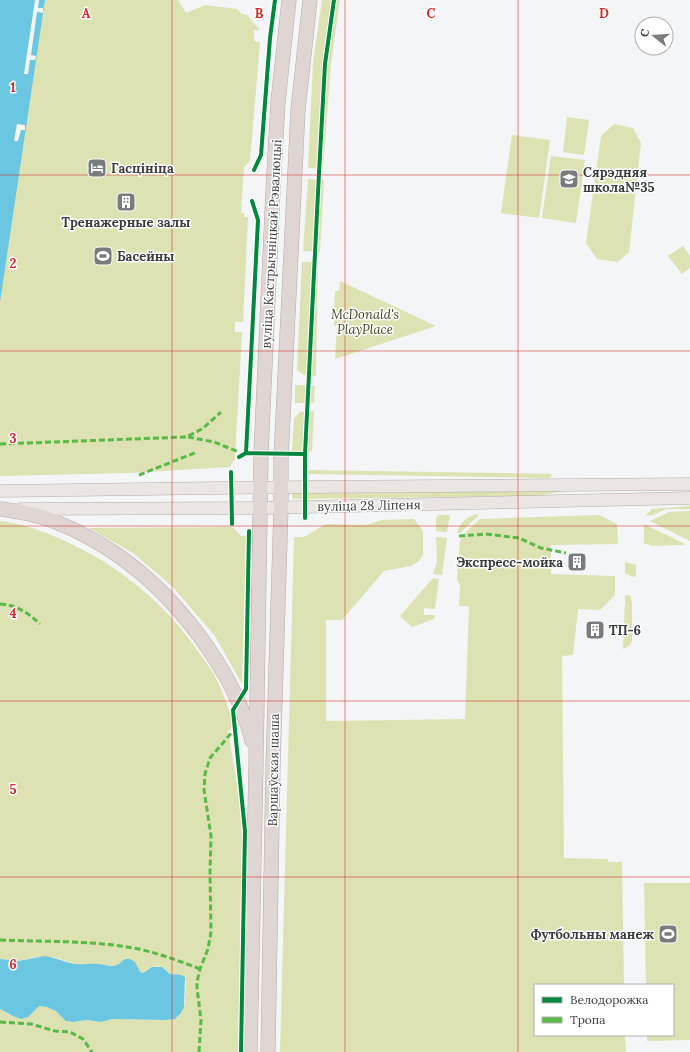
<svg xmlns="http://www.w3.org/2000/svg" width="690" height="1052" font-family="Lora,serif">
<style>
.green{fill:#dce2b2}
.water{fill:#6bc6e2}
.pier{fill:#f4f5f6}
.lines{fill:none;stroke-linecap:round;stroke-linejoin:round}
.primary-casing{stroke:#b4aba8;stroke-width:13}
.highway-casing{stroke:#b4aba8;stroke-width:15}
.primary{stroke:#ebe6e4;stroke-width:12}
.highway{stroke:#dfd6d3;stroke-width:14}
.quiet{stroke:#58b947;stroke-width:3;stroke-dasharray:6 3;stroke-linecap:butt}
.cycleway-casing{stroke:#fff;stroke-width:6}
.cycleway{stroke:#00873e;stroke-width:4}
.grid{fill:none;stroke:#d62828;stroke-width:1;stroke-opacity:0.55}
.labels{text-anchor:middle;stroke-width:3;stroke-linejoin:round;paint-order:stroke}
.poi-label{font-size:13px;font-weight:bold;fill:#393a3b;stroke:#fff;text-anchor:start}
.street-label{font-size:13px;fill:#393a3b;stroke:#fff}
.park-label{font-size:13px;font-style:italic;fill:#43471f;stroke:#fff}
.grid-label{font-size:13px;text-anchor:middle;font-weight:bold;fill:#d62828;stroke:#fff;stroke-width:3;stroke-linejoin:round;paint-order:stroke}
</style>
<rect width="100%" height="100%" fill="#f4f5f6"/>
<path class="green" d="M 0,0 L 178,0 L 186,13 L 205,5 L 237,9 L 242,14 L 247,15 L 260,30 L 254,30 L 254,41 L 260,42 L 250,161 L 244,167 L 241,213 L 244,213 L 244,217 L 248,217 L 243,322 L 235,322 L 235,332 L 242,332 L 235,458 L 230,467 L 129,473 L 0,476 Z
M 322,0 L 340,0 L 331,64 L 323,169 L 308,168 L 313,63 Z
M 567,117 L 589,120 L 584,155 L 563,152 Z
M 614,124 L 633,128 L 641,143 L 629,252 L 618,262 L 597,259 L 586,243 L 601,136 Z
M 512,135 L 550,140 L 539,218 L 501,213 Z
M 551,156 L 585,160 L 576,223 L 542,218 Z
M 308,179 L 324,180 L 320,252 L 303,251 Z
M 683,246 L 690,256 L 690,268 L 682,274 L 668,256 Z
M 302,262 L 318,262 L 316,376 L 304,375 L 297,370 Z
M 340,281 L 436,326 L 335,359 L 337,326 L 334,326 L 335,291 L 339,291 Z
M 295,385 L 315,386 L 314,403 L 295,403 Z
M 314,411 L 312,450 L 309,452 L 292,452 L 294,418 L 300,412 Z
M 308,470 L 552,474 L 551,477 L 549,478 L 308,474 Z
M 563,491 L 537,496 L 293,499 L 292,496 L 293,493 Z
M 690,506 L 690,509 L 666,509 L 653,515 L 645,516 L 652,509 Z
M 690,511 L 690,541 L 650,521 L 669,512 Z
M 476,514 L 479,515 L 460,533 L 457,533 C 460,522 466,518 476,514 Z
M 438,515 L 450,515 L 447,532 L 436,531 L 436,519 Z
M 599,515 L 617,524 L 618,544 L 551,545 L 551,574 L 615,576 L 615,595 L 600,610 L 578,609 L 573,655 L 562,656 L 564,858 L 608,859 L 608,862 L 622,862 L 624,985 L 535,985 L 535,1035 L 625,1035 L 626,1052 L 280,1052 L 294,537 L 304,537 L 326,524 L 366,525 L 382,520 L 414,519 L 423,531 L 423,555 L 419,561 L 411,566 L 384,571 L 342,620 L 326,620 L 326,721 L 465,719 L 469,606 L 459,606 L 460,586 L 457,579 L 460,540 L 467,531 L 480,519 Z
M 0,521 C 20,523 40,530 58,538 C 112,561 157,596 192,643 C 199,653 207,663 213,673 C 222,689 228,707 234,723 L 228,732 C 235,767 240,802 242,837 L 238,1052 L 0,1052 L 0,1009 C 6,1012 12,1017 20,1018 C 31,1020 32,1006 43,1006 C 54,1007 64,1017 73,1022 L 87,1020 L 101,1022 L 112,1019 L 165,1020 L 177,1018 L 185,1004 L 186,981 L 181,975 L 170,974 L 164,968 L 158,966 L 145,972 L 141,973 L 127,958 L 124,959 L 117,966 L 114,966 L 98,964 L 76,964 L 53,957 L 36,957 L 18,961 L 0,959 Z
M 644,524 L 685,544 L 684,545 L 652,546 L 644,543 Z
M 233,527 L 241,536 L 246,536 L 242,684 L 215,636 L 173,587 L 133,553 L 89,528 Z
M 436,537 L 447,538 L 442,575 L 433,574 L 437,562 Z
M 625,562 L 636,565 L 636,576 L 632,577 L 625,573 Z
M 433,578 L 439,579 L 435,609 L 424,608 L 424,615 L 435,615 L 434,619 L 412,627 L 400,616 Z
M 628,595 L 630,596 L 632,602 L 632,641 L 629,646 L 623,649 L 625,602 L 625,596 Z
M 644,883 L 690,883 L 690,1040 L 647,1041 L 647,1035 L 673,1035 L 673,985 L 646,985 Z"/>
<path class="water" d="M 0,0 L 45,0 L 0,302 Z
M 45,956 C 56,958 65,962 75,964 C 83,965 90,963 97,964 C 103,964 108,966 113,966 C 123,966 122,953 135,962 L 140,972 L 143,973 L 152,967 L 162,967 L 170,974 L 181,975 L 185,977 L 184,1007 L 180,1014 L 175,1019 L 165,1020 L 112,1019 L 101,1022 L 87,1020 L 73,1022 L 66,1021 L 56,1011 L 47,1007 L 40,1006 L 37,1008 L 28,1017 L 21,1019 L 13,1016 L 0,1009 L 0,959 L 18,961 Z"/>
<path class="pier" d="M 35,0 L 39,0 L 38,8 L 43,8 L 43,13 L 37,12 L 31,55 L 36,56 L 35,60 L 30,60 L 28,74 L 24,74 Z
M 17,124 L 25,125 L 25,130 L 21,130 L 18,141 L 14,141 Z"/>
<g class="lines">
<g class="primary-casing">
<path id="primary" d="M 0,491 L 302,487 L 690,484
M 21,509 L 260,508 L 690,498"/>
</g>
<g class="highway-casing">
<path id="highway" d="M 2,509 C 21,512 40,515 58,523 C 79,531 100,543 119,556 C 177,597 235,672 252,741
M 250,1052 L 256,765 L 261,453 L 273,190 L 278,102 L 289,0
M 268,1052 L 273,766 L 281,507 L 281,458 L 298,110 L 310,0"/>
</g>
<use href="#primary" class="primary"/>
<use href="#highway" class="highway"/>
<path class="quiet" d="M 188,437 L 214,442 L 239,452
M 0,444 L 186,437 L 202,429 L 221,412
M 139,475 L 197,452
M 459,536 L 486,534 L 519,538 L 541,548 L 566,553
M 0,604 C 17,605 28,613 40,624
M 0,940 C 46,942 93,940 139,949 C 160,954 180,961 200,969
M 0,1022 L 31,1024 L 55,1031 L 70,1032 L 83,1039 L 92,1052
M 199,1052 L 201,1020 L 197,988 L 197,982 L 200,969 L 208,949 L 211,932 L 210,873 L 211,836 L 204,790 L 205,774 L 210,758 L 234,730"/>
<g class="cycleway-casing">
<path id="cycleway" d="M 254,170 L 261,155 L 270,38 L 275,0
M 246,453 L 258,220 L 252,201
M 239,457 L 246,453 L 305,454
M 231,472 L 232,524
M 305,518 L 305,454 L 319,173 L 325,64 L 334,0
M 241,1052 L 245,831 L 233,710 L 246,689 L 249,531"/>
</g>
<use href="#cycleway" class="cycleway"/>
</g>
<path class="grid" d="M 172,0 L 172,1052M 345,0 L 345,1052M 518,0 L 518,1052M 0,175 L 690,175M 0,351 L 690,351M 0,526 L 690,526M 0,701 L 690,701M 0,877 L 690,877"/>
<defs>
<g id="hotel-square" transform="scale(1)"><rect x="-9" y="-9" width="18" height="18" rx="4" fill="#7a7b7c" stroke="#fff"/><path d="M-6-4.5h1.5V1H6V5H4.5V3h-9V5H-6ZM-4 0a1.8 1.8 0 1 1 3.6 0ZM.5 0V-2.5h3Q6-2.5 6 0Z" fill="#fff"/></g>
<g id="school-square" transform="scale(1)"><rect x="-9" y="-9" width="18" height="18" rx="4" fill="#7a7b7c" stroke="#fff"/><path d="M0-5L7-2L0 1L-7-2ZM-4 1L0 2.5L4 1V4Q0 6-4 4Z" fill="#fff"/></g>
<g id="building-square" transform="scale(1)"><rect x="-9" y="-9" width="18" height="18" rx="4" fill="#7a7b7c" stroke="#fff"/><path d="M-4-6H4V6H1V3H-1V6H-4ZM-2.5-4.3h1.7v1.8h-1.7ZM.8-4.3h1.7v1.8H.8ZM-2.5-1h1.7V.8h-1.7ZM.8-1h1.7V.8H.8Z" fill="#fff"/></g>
<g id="stadium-square" transform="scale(1)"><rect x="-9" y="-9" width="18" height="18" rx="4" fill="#7a7b7c" stroke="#fff"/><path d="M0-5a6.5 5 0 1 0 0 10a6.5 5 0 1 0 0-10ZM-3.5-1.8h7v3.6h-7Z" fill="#fff"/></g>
</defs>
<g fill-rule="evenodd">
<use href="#hotel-square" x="97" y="168"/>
<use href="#school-square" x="569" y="179"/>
<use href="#building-square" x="126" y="202"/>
<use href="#stadium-square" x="103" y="256"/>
<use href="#building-square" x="577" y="562"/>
<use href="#building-square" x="595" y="630"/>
<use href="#stadium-square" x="668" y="934"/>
</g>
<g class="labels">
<g class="poi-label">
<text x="111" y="173">Гасцініца</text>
<text x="583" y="177">Сярэдняя<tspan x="583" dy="15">школа№35</tspan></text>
<text x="126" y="227" text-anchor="middle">Тренажерные залы</text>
<text x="117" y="261">Басейны</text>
<text x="563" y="567" text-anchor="end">Экспресс-мойка</text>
<text x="609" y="635">ТП-6</text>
<text x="654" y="939" text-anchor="end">Футбольны манеж</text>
</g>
<g class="street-label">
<text transform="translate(271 244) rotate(-87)" y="5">вуліца Кастрычніцкай Рэвалюцыі</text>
<text transform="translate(369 505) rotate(-1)" y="5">вуліца 28 Ліпеня</text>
<text transform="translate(273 770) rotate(-89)" y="5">Варшаўская шаша</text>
</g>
<g class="park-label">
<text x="365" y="319">McDonald's<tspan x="365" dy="15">PlayPlace</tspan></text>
</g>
</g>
<g class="grid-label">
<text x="86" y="18">A</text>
<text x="259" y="18">B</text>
<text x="431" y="18">C</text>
<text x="604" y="18">D</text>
<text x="13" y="92">1</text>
<text x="13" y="268">2</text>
<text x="13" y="443">3</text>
<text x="13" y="618">4</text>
<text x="13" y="794">5</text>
<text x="13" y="969">6</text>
</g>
<rect x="534" y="984" width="140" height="52" fill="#ffffff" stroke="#b0b0b1"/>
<rect x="542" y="997" width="20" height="6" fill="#00873e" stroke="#b0b0b1"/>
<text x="570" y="1004" font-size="12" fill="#393a3b">Велодорожка</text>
<rect x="542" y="1017" width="20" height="6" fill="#58b947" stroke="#b0b0b1"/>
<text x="570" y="1024" font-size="12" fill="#393a3b">Тропа</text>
<g transform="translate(654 36) rotate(287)"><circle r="19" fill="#ffffff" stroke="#b0b0b1"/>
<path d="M0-3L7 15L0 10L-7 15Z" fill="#7a7b7c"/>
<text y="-6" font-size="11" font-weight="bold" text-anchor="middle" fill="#393a3b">С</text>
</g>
</svg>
